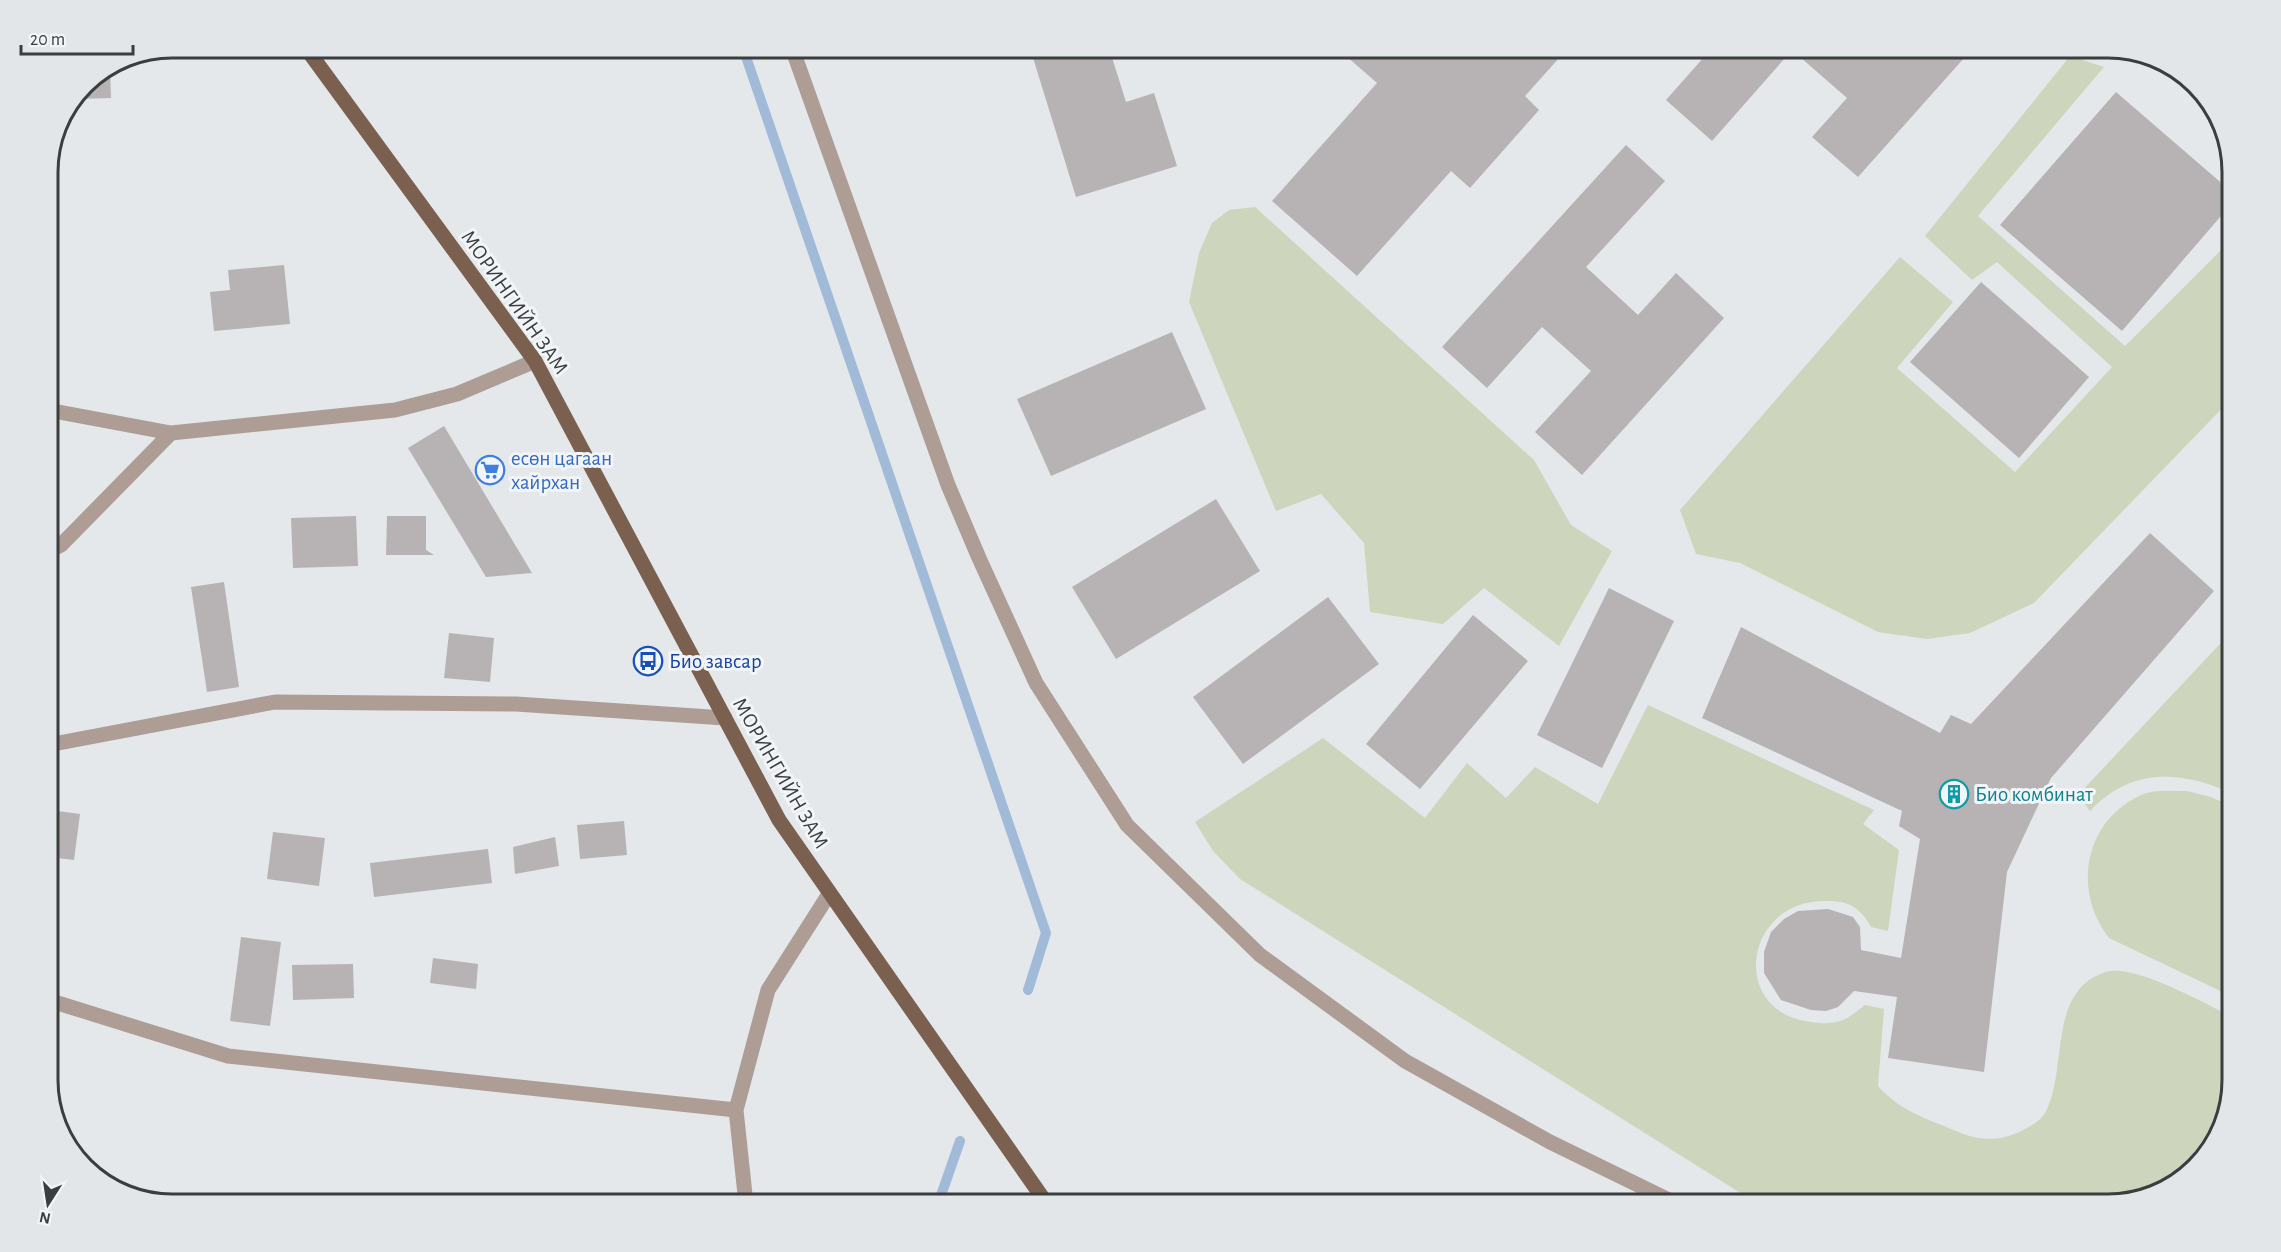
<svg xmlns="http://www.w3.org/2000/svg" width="2281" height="1252" font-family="'Alegreya Sans',sans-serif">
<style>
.park{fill:#cdd6bc}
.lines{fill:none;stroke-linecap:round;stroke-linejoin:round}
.stream{stroke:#a0bad8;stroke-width:10}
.building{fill:#b7b2b4}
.minor{stroke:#ad9d94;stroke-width:15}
.major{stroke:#7b6050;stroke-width:15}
.labels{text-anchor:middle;stroke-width:6;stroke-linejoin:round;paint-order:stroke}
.street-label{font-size:21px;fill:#3b3d3e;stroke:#f1f5f8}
.shop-label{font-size:21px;fill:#366cbe;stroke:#f1f5f8;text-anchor:start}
.transit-label{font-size:21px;fill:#164399;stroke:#f1f5f8;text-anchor:start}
.culture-label{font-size:21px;fill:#0d838f;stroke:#f1f5f8;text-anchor:start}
.rim{fill:none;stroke:#3b3d3e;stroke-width:3}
</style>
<rect width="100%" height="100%" fill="#e4e8eb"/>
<path class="park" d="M 2070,56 L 2104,67 L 1978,216 L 2125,346 L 2233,238 L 2233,397 L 2034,603 L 1970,633 L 1927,639 L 1878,632 L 1740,563 L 1696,554 L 1680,510 L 1900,257 L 1953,302 L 1897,368 L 2015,472 L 2112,367 L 1997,262 L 1972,280 L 1925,236 Z
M 1255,207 L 1534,460 L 1571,525 L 1612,551 L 1559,646 L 1484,588 L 1443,624 L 1370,612 L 1364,543 L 1321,494 L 1276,511 L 1189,302 L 1199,253 L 1212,223 L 1229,210 Z
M 2233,630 L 2233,794 C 2182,770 2131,767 2090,811 L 2078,795 Z
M 1648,705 L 1874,810 L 1863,824 L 1899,850 L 1888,931 L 1871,927 C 1860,906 1846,900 1823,901 C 1742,903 1730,1013 1811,1022 C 1823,1024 1832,1024 1843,1020 C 1851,1017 1858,1010 1865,1005 L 1884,1009 L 1878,1086 C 1900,1111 1925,1118 1956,1131 C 1976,1140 1997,1142 2017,1133 C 2027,1128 2041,1122 2046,1111 C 2068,1069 2047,990 2106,972 C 2134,963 2205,1004 2233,1017 L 2233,1080 L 2220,1135 L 2178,1183 L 2109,1204 L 1758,1204 L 1240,879 L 1213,851 L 1195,822 L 1323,738 L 1425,818 L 1467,763 L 1506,798 L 1535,767 L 1598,804 Z
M 2187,791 L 2211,797 L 2233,807 L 2233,997 L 2109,938 C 2072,891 2084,821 2141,795 C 2154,789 2173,791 2187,791 Z"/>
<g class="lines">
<path class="stream" d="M 743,48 L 1046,933 L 1028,990
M 938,1204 L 960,1141"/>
</g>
<path class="building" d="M 1030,48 L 1109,48 L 1126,102 L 1154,93 L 1177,166 L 1076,197 Z
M 1337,48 L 1568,48 L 1525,96 L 1539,110 L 1470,188 L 1451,171 L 1357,276 L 1272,201 L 1377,83 Z
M 1712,48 L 1973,48 L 1858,177 L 1812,137 L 1847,98 L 1792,50 L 1712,141 L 1666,100 Z
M 110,67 L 111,98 L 75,99 L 85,84 Z
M 2116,92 L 2233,193 L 2233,202 L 2122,331 L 2000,225 Z
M 1626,145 L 1665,181 L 1586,267 L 1638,315 L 1676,273 L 1724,318 L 1582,475 L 1535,432 L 1591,371 L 1542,327 L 1487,388 L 1442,347 Z
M 284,265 L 290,324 L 214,331 L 210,292 L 230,290 L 228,270 Z
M 1981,282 L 2089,377 L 2019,458 L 1910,362 Z
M 1172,332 L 1206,409 L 1051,476 L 1017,399 Z
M 444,426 L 532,573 L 486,577 L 408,448 Z
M 1216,499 L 1260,571 L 1116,659 L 1072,587 Z
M 356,516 L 358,566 L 293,568 L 291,518 Z
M 387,516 L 426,516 L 426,550 L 434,555 L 386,555 Z
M 2150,533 L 2214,591 L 2051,778 L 2007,872 L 1984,1072 L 1888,1058 L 1897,997 L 1854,991 L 1838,1007 L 1826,1011 L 1811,1010 L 1781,1000 L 1764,973 L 1764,952 L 1771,932 L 1784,919 L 1798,911 L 1828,909 L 1853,917 L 1860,927 L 1861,950 L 1901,958 L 1920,839 L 1899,826 L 1902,811 L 1702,718 L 1741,627 L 1940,733 L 1951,715 L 1971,724 Z
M 224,582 L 239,687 L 207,692 L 191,587 Z
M 1609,588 L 1674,621 L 1602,768 L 1537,735 Z
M 1328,597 L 1379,664 L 1243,764 L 1193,697 Z
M 1473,615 L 1528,661 L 1420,789 L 1366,744 Z
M 449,633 L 494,638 L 490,682 L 444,678 Z
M 50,810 L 80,814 L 74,860 L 48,857 Z
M 624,821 L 627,855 L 580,859 L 577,825 Z
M 273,832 L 325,838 L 319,886 L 267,879 Z
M 555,837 L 559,866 L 515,874 L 513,847 Z
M 488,849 L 492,883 L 374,897 L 370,863 Z
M 241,937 L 281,942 L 270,1026 L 230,1021 Z
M 433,958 L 478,964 L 476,989 L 430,983 Z
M 353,964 L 354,998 L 293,1000 L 292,965 Z"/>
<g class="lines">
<path class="minor" d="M 792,48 L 948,485 L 979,558 L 1036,683 L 1127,825 L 1260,955 L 1405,1061 L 1550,1142 L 1677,1204
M 48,410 L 171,433
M 48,552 L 61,545 L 171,433 L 395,410 L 457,394 L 535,361
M 48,745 L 275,702 L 516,704 L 725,718
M 48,1000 L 228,1056 L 736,1110
M 746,1204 L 736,1110 L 768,990 L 829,894"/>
<path class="major" d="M 306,48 L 535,361 L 779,820 L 1047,1204"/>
</g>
<defs>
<g id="supermarket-ring" transform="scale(1.5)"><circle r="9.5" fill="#f1f5f8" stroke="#3f7fe0" stroke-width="1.5"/><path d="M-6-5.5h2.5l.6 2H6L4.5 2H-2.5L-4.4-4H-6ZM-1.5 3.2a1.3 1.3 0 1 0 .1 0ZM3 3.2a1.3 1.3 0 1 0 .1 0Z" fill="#3f7fe0"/></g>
<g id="bus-ring" transform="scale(1.5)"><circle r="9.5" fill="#f1f5f8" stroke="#1a4fb4" stroke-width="1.5"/><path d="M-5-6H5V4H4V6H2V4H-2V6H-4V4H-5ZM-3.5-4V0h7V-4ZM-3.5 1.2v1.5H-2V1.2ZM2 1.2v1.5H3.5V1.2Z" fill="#1a4fb4"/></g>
<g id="building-ring" transform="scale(1.5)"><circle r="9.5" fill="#f1f5f8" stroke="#0f9aa8" stroke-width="1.5"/><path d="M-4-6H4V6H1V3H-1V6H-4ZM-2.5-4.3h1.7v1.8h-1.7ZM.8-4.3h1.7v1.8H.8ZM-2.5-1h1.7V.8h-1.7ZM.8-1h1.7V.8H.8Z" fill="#0f9aa8"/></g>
</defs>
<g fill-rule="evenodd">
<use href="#supermarket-ring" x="490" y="470"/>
<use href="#bus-ring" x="648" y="661"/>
<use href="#building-ring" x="1954" y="794"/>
</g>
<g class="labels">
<g class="street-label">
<text transform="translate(515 302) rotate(55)" y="7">МОРИНГИЙН ЗАМ</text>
<text transform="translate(781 773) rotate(60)" y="7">МОРИНГИЙН ЗАМ</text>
</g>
<g class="shop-label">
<text x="511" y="465">есөн цагаан<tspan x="511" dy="24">хайрхан</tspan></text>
</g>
<g class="transit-label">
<text x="669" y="668">Био завсар</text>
</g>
<g class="culture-label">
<text x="1975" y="801">Био комбинат</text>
</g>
</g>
<path d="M0 0H2281V1252H0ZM172 58H2108A114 114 0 0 1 2222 172V1080A114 114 0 0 1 2108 1194H172A114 114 0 0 1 58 1080V172A114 114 0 0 1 172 58Z" fill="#e2e6e9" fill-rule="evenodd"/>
<path class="rim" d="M172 58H2108A114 114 0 0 1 2222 172V1080A114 114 0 0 1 2108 1194H172A114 114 0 0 1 58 1080V172A114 114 0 0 1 172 58Z"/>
<g transform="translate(48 1204) rotate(192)" stroke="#f1f5f8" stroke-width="4.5" paint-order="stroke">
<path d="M0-4.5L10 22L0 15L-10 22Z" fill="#3b3d3e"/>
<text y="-9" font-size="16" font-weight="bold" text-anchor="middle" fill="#3b3d3e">N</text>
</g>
<path d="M21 45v9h112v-9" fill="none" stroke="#3b3d3e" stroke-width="3"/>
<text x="30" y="45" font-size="18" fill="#3b3d3e" stroke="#f1f5f8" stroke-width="4.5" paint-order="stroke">20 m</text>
</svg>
